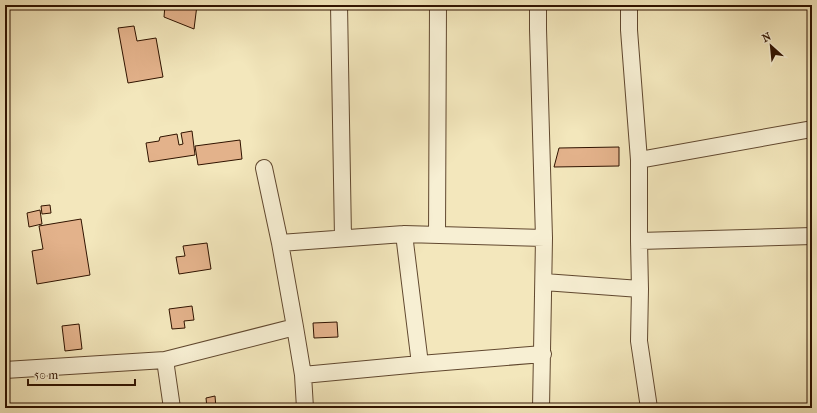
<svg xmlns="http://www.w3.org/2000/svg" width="817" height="413" font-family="'IM FELL French Canon',serif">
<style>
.building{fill:#e3b28b;stroke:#301300}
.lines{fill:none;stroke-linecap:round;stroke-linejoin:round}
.street-casing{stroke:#61482f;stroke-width:18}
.street{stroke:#f7efd3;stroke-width:16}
</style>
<rect width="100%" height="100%" fill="#f3e7bc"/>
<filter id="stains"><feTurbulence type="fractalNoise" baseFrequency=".005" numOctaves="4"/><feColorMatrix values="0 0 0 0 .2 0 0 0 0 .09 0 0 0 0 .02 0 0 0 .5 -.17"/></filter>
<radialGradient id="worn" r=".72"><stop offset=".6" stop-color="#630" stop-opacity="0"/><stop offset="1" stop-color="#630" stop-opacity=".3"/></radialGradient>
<path class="building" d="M 165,5 L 197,5 L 194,29 L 164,17 Z
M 134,26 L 137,41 L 156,38 L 163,77 L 128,83 L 118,28 Z
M 192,131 L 195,155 L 149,162 L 146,143 L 159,141 L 160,137 L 177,134 L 179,145 L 183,144 L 181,133 Z
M 240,140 L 242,159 L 198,165 L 195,146 Z
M 619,147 L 619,166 L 554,167 L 559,148 Z
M 50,205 L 51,213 L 42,214 L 41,206 Z
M 40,210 L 42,224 L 29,227 L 27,213 Z
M 81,219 L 90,275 L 37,284 L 32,251 L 43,249 L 39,226 Z
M 207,243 L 211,269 L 179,274 L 176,257 L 185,256 L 183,246 Z
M 192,306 L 194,320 L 184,321 L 185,328 L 172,329 L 169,309 Z
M 337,322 L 338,337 L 314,338 L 313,323 Z
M 79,324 L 82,349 L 65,351 L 62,326 Z
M 215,396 L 216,408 L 207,408 L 206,398 Z"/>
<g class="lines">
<g class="street-casing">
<path id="street" d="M 339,5 L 343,238
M 538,5 L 538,29 L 544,238 L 541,408
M 629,5 L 629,30 L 639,160 L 639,241 L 640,289 L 639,341 L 649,408
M 639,160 L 812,129
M 264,168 L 280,243 L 295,327 L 303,375 L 305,408
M 404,234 L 420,364
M 437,235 L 438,5
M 639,241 L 812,236
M 280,243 L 404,234 L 544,238
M 544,282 L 640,289
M 165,360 L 172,408
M 5,370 L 165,360 L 295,327
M 303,375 L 420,364 L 543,354"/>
</g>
<use href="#street" class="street"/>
</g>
<rect width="817" height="413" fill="none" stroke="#f3e7bc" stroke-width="20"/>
<rect x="6" y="6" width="805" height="401" fill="none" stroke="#301300" stroke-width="2"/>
<rect x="10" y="10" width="797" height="393" fill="none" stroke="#301300"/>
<g transform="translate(771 46) rotate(333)" stroke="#f7efd3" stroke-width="3" paint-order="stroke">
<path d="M0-3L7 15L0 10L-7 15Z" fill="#301300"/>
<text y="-6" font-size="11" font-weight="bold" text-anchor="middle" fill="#301300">N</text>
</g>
<path d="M28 379v6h107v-6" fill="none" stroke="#301300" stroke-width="2"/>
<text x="34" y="379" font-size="12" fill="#301300" stroke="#f7efd3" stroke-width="3" paint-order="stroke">50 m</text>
<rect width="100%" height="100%" filter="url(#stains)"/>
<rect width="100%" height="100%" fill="url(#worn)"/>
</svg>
